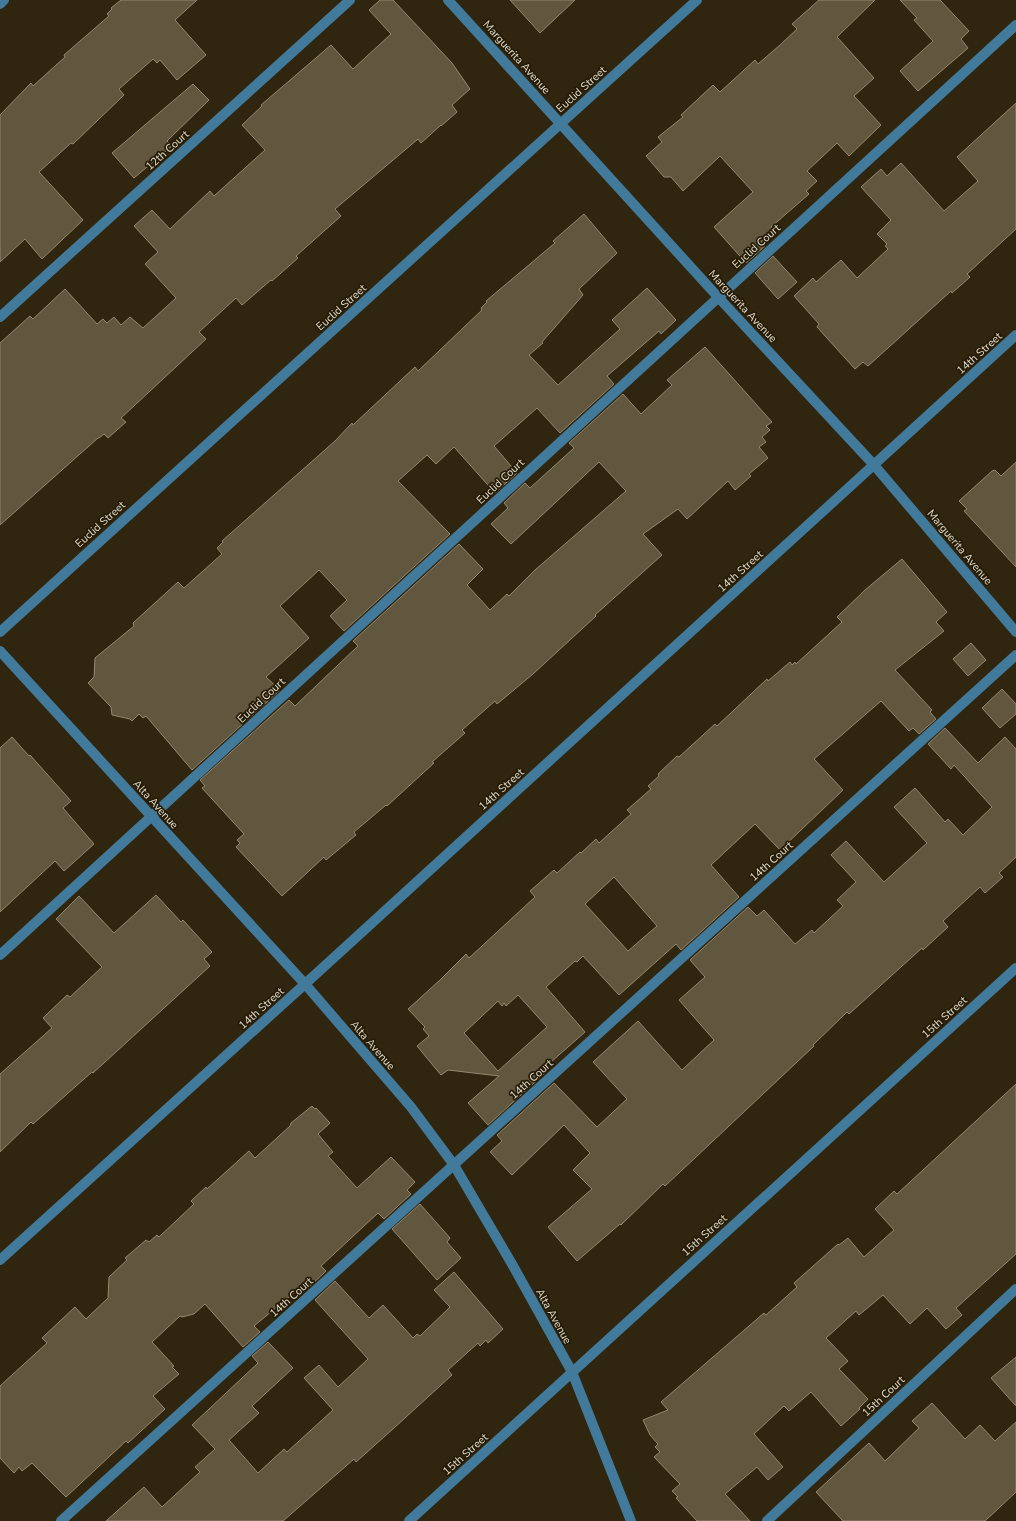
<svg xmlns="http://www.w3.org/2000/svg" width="1016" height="1521" font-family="'Nunito Sans',sans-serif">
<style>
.building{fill:#61563e;stroke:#94886f;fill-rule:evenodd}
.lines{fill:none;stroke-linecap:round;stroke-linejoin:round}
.minor{stroke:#427a9b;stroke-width:10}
.labels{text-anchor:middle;stroke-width:3.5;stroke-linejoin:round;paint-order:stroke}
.street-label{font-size:11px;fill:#e2dcce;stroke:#261c06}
</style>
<rect width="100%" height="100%" fill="#30260f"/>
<path class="building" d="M 121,0 L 197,0 L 175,20 L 206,55 L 177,80 L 160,60 L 157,63 L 153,59 L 119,89 L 124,95 L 73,144 L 71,143 L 39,172 L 83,220 L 42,259 L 25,239 L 0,262 L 0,115 L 31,83 L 33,86 L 65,57 L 64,55 L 109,16 L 107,14 L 112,9 L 111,8 Z
M 380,0 L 393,0 L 452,63 L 470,89 L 452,105 L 457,112 L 441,126 L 441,125 L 421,143 L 418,139 L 335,209 L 341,216 L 296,256 L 298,258 L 272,281 L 271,280 L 242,305 L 236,298 L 199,332 L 206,339 L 121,418 L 126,422 L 108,438 L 104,434 L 99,438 L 98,438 L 0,525 L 0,343 L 30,316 L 33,319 L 65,289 L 97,324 L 103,319 L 107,323 L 114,317 L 121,325 L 130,317 L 143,328 L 176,298 L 145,264 L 158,252 L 134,226 L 152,210 L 170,229 L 210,191 L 214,196 L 265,150 L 242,125 L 262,106 L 261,105 L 331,45 L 353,69 L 391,34 L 369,10 Z
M 510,0 L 575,0 L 540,33 Z
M 819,0 L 875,0 L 837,37 L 874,78 L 854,96 L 881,125 L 849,156 L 837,143 L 807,171 L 817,181 L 806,191 L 809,194 L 771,227 L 774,230 L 761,242 L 765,246 L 746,263 L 714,227 L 753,192 L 720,156 L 683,191 L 671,177 L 664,177 L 646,156 L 662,142 L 658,137 L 683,117 L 681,115 L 713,85 L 720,92 L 755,60 L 758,64 L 780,45 L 797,29 L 792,24 Z
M 900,0 L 940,0 L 969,31 L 961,39 L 968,48 L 918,91 L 900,71 L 933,41 L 914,20 L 917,18 Z
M 193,84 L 209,100 L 167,141 L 172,146 L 134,178 L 112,153 Z
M 1016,103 L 1016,229 L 967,274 L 970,277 L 952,293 L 951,291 L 868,366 L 863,362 L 855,369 L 817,327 L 819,324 L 794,296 L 813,278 L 816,282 L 841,260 L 857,278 L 888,249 L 885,246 L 887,244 L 877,234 L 891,220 L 861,187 L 881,169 L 887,176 L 901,163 L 944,211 L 978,181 L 957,157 Z
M 584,214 L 617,253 L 579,289 L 583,295 L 542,342 L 543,343 L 529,355 L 558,385 L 620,329 L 612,320 L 647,288 L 676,320 L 661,334 L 659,331 L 607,376 L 614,384 L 560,433 L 537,408 L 494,446 L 517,473 L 495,493 L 454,447 L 436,464 L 427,455 L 398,481 L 450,534 L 344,631 L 330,616 L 347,600 L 319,570 L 280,606 L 309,638 L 266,677 L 280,690 L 192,770 L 146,716 L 143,718 L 139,714 L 132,721 L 130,719 L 112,715 L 111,707 L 88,683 L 94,677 L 95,658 L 134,626 L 133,623 L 178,582 L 184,588 L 222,554 L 217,548 L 223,542 L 222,541 L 335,441 L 352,423 L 353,425 L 415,367 L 418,371 L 482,310 L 481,308 L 487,302 L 486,301 L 555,243 L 553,241 Z
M 773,256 L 797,282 L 778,299 L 755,273 Z
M 705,347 L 772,422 L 766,426 L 770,430 L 762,437 L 766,442 L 759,447 L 768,458 L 749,474 L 751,476 L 735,490 L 728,481 L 687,519 L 678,509 L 643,534 L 662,555 L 595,615 L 596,616 L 533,674 L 497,704 L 495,701 L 462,730 L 465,733 L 432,762 L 434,763 L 387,806 L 386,805 L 354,832 L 356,835 L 326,860 L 324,857 L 282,896 L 236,847 L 240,843 L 237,840 L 244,834 L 202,788 L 205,786 L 200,780 L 289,700 L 295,706 L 358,646 L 353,641 L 459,544 L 483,569 L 467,585 L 490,610 L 507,594 L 509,596 L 535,570 L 626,491 L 599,462 L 511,544 L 491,524 L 508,508 L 504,503 L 525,483 L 530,488 L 574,448 L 569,443 L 623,394 L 641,414 L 672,385 L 667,380 Z
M 1016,462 L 1016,567 L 964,511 L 967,509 L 959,501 L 992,471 L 995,470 L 1001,476 Z
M 902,559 L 947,612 L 936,622 L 944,631 L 895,670 L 932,710 L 930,712 L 936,719 L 919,734 L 913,728 L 909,731 L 881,701 L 814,759 L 843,790 L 780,850 L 755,824 L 711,865 L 739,897 L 681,950 L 676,944 L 619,995 L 583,956 L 577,962 L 575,961 L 546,987 L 585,1032 L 542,1070 L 545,1073 L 488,1125 L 468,1103 L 499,1076 L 448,1070 L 441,1075 L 417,1046 L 429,1036 L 423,1029 L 425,1027 L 408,1009 L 440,980 L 466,954 L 469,958 L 535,897 L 530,891 L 554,870 L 557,873 L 580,852 L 581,853 L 596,839 L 599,843 L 631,814 L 627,810 L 651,789 L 648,786 L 659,776 L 658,774 L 677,756 L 679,757 L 715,724 L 717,726 L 767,679 L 768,681 L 790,662 L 792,665 L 795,662 L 796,664 L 842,622 L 837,617 L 865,590 ZM 614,877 L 657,926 L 628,951 L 585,904 ZM 518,995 L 547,1027 L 498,1071 L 464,1033 L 498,1001 L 502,1006 L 504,1003 L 506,1006 Z
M 971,643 L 986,660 L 968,676 L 953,659 Z
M 1002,689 L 1016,704 L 1016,714 L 1000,728 L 982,708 Z
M 945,728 L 978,763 L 1005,737 L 1016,749 L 1016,857 L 999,873 L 1003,877 L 985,893 L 980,887 L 943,921 L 948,927 L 923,950 L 922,948 L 849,1014 L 847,1012 L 813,1045 L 814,1046 L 696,1157 L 665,1186 L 663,1184 L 621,1225 L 620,1224 L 577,1261 L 548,1227 L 592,1189 L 573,1170 L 590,1153 L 564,1125 L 512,1175 L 490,1152 L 502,1141 L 497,1135 L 554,1083 L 597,1127 L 627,1099 L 593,1062 L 638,1021 L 682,1070 L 714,1040 L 679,1000 L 705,977 L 690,960 L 748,907 L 757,916 L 764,910 L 795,944 L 812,930 L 814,933 L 843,906 L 837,900 L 856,882 L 831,855 L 846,841 L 884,882 L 927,843 L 894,807 L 915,788 L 945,822 L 948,819 L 963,835 L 992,807 L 954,765 L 951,769 L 928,744 Z
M 12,737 L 29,756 L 30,755 L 71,801 L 63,808 L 94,844 L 64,871 L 55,861 L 0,912 L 0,748 Z
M 156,895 L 181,922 L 183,920 L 212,952 L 204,959 L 210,966 L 93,1073 L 92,1072 L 33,1124 L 31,1122 L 0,1152 L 0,1074 L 52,1028 L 43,1018 L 67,995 L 70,997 L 102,967 L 56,919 L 79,896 L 114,933 Z
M 1016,1084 L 1016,1254 L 956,1308 L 962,1315 L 946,1329 L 927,1308 L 910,1324 L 883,1295 L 859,1315 L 856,1311 L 826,1338 L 848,1361 L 839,1369 L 868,1399 L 859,1408 L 860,1409 L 841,1426 L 811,1392 L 789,1411 L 784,1406 L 754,1434 L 783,1467 L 768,1480 L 757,1467 L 725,1494 L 750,1521 L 697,1521 L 676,1498 L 678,1497 L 672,1491 L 680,1484 L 654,1457 L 660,1452 L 655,1447 L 658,1444 L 650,1435 L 643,1420 L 668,1410 L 661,1402 L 764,1313 L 766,1315 L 797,1287 L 794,1283 L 838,1244 L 839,1245 L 848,1238 L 864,1257 L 894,1230 L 875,1209 L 894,1191 L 897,1194 Z
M 312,1106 L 315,1109 L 316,1108 L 330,1123 L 318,1134 L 333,1152 L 328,1156 L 357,1188 L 391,1157 L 415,1182 L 407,1190 L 411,1194 L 384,1219 L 378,1213 L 321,1266 L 326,1271 L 306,1290 L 302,1286 L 254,1326 L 260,1332 L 243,1347 L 205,1304 L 194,1314 L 182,1317 L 180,1316 L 152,1342 L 174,1366 L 172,1367 L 179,1374 L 153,1396 L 165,1409 L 128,1443 L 126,1441 L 66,1497 L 32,1463 L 22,1471 L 19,1467 L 14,1473 L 0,1458 L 0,1386 L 47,1343 L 42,1338 L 75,1307 L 86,1319 L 108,1298 L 109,1277 L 127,1260 L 125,1258 L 146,1240 L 149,1242 L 157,1235 L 159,1237 L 194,1204 L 191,1201 L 206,1187 L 207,1189 L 249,1151 L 255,1158 L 290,1126 L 291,1123 Z
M 420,1204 L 450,1238 L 447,1242 L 461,1258 L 437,1280 L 392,1229 Z
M 454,1272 L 503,1329 L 488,1343 L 486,1340 L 480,1346 L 478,1343 L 448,1370 L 452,1375 L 394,1428 L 356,1462 L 354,1459 L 283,1521 L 106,1521 L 144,1487 L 162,1507 L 200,1472 L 195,1467 L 215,1449 L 192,1425 L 258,1363 L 252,1356 L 268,1342 L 293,1368 L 252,1406 L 259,1413 L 229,1440 L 258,1473 L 284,1449 L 287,1452 L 333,1410 L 304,1378 L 319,1365 L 338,1387 L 368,1359 L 315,1300 L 335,1281 L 369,1318 L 383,1305 L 413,1338 L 417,1334 L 420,1336 L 450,1307 L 434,1290 Z
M 1016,1357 L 1016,1406 L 991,1378 Z
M 932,1403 L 965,1439 L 980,1425 L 995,1441 L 1016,1422 L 1016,1492 L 985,1521 L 843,1521 L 816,1492 L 869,1443 L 885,1461 L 919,1428 L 912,1421 Z"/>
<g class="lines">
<path class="minor" d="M 448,0 L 718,297 L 874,465 L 1016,632
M 0,4 L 4,0
M 0,317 L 350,0
M 0,632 L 697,0
M 0,651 L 305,984 L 411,1107 L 454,1165 L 512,1264 L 572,1372 L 631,1521
M 0,955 L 1016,25
M 0,1260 L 305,984 L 1016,335
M 61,1521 L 1016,655
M 409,1521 L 1016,968
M 767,1521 L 1016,1289"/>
</g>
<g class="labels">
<g class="street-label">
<text transform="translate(517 57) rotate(48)" y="4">Marguerita Avenue</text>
<text transform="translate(581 89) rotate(-42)" y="4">Euclid Street</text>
<text transform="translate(167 150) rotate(-42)" y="4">12th Court</text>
<text transform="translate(756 246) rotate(-42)" y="4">Euclid Court</text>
<text transform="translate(743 306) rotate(47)" y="4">Marguerita Avenue</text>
<text transform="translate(341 307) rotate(-42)" y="4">Euclid Street</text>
<text transform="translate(979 353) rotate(-42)" y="4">14th Street</text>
<text transform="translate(500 481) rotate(-43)" y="4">Euclid Court</text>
<text transform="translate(100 524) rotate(-42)" y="4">Euclid Street</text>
<text transform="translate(960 547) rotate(50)" y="4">Marguerita Avenue</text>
<text transform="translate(740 571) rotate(-42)" y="4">14th Street</text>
<text transform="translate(261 700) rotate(-43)" y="4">Euclid Court</text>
<text transform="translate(501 789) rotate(-42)" y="4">14th Street</text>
<text transform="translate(156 804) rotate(48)" y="4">Alta Avenue</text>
<text transform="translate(771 861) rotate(-42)" y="4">14th Court</text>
<text transform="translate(261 1008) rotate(-42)" y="4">14th Street</text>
<text transform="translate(944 1017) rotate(-42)" y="4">15th Street</text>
<text transform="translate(373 1045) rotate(49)" y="4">Alta Avenue</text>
<text transform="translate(531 1079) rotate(-42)" y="4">14th Court</text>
<text transform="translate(704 1235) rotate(-42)" y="4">15th Street</text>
<text transform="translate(291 1297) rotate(-42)" y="4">14th Court</text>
<text transform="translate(554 1316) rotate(61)" y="4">Alta Avenue</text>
<text transform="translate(883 1396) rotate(-43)" y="4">15th Court</text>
<text transform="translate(465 1454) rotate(-42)" y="4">15th Street</text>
</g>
</g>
</svg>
